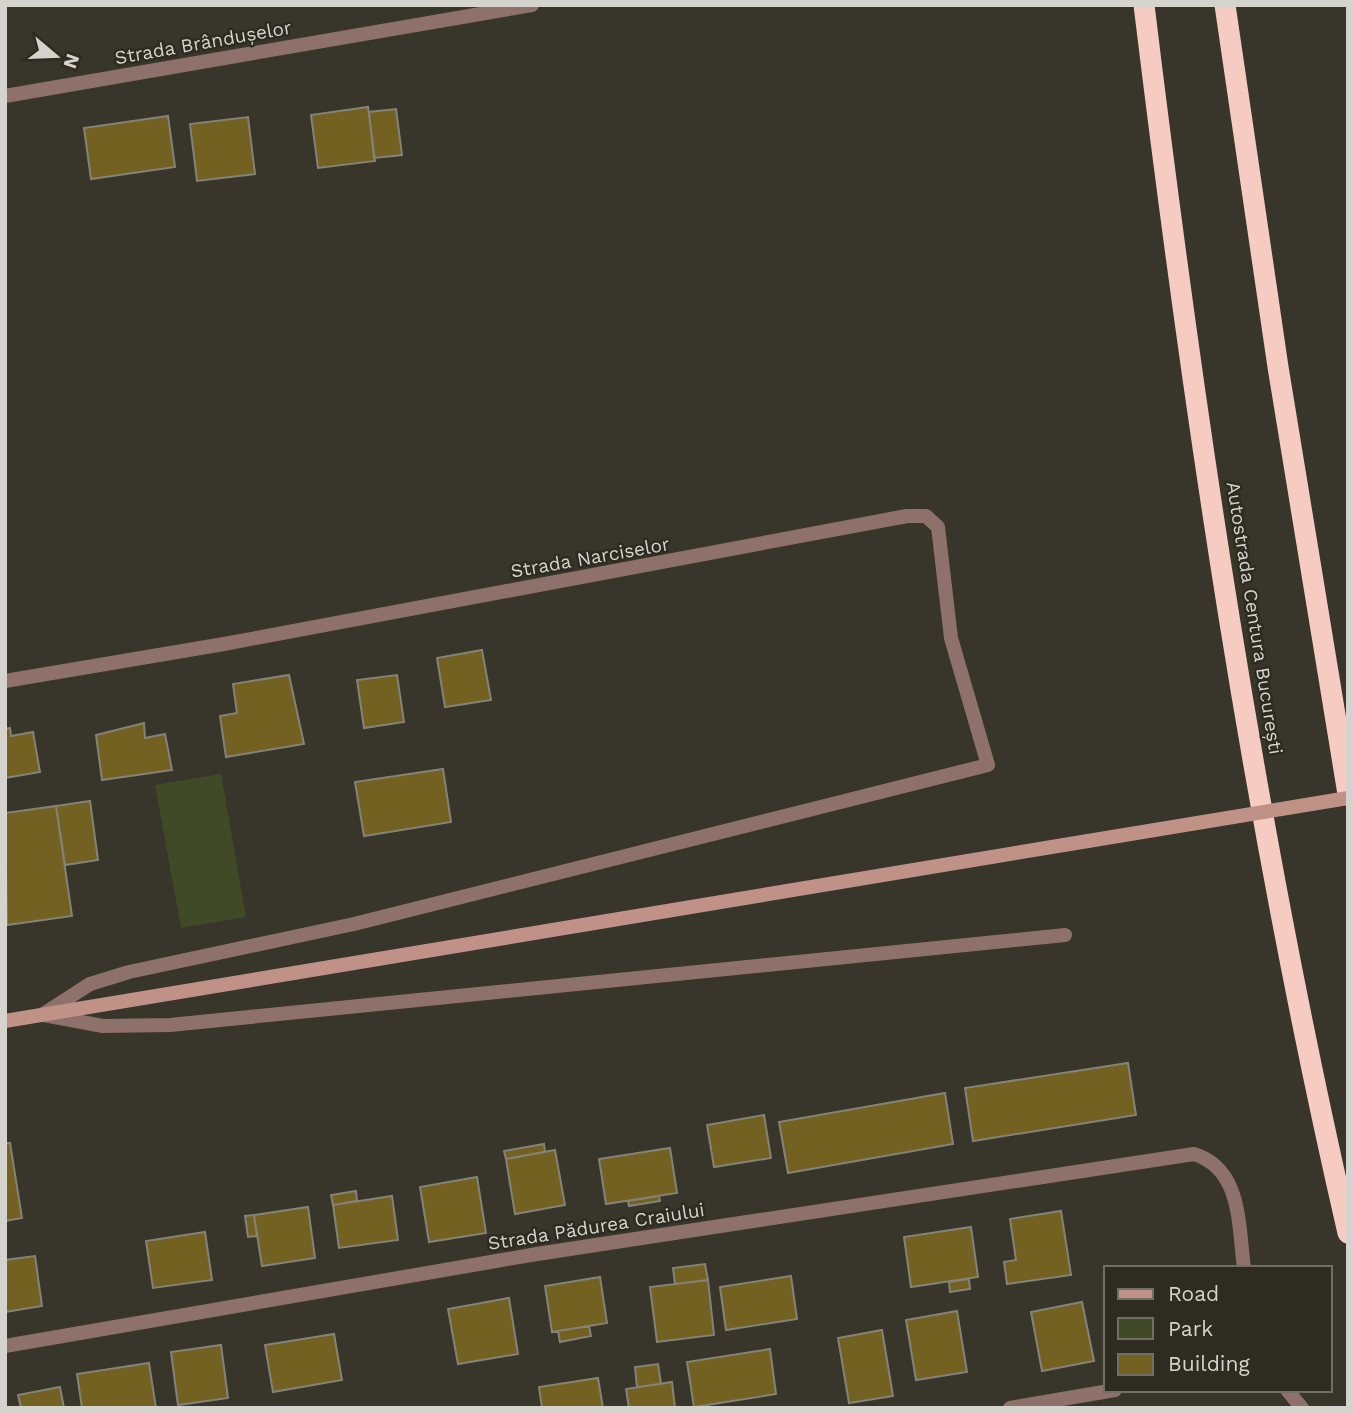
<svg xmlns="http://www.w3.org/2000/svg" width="1353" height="1413" font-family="'Work Sans',sans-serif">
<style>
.green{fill:#414a26}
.building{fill:#726120;stroke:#858277;stroke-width:2}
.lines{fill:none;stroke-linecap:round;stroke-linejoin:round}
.minor{stroke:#8e716a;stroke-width:14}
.secondary{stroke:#c09287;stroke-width:14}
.motorway{stroke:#f6cbc1;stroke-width:21}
.secondary-bridge{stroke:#c09287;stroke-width:14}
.labels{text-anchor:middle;stroke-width:5;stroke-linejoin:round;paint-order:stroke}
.street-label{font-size:19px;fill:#d5d3cd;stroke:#2e2b21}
</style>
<rect width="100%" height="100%" fill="#38352b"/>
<path class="green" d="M 221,774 L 246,917 L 181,928 L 155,785 Z"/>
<path class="building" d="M 368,107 L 375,161 L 318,168 L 311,115 Z
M 396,109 L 402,155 L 374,158 L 369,112 Z
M 168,116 L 175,167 L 91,179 L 84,128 Z
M 248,117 L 255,174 L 197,181 L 190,124 Z
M 482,650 L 491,700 L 445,707 L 437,658 Z
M 289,675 L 304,744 L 226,757 L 220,716 L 237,713 L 233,684 Z
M 397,675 L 404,722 L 364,728 L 357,680 Z
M 144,723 L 145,738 L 165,734 L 172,770 L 102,780 L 96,735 Z
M 10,728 L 11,736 L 33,732 L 40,772 L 5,778 L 5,729 Z
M 443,769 L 451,822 L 364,836 L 355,782 Z
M 90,801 L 98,860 L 65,865 L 56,806 Z
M 56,806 L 72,916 L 7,925 L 5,813 Z
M 1128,1063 L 1136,1115 L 973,1141 L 965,1088 Z
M 945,1093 L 953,1144 L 788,1173 L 779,1122 Z
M 764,1115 L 771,1158 L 714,1167 L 707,1125 Z
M 5,1143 L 10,1143 L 22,1218 L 5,1221 Z
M 544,1144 L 545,1152 L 506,1159 L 504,1151 Z
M 670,1148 L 677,1193 L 606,1204 L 599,1159 Z
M 555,1150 L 565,1205 L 515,1214 L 506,1159 Z
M 477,1177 L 486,1233 L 429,1242 L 420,1187 Z
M 356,1191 L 357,1201 L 333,1205 L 331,1195 Z
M 392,1196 L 398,1240 L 339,1248 L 333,1205 Z
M 659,1196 L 660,1201 L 629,1206 L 628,1201 Z
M 308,1207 L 315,1258 L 262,1266 L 254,1215 Z
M 1061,1211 L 1071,1275 L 1007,1284 L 1004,1262 L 1016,1260 L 1010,1219 Z
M 254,1215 L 257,1236 L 248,1237 L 245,1216 Z
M 971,1227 L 978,1277 L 911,1287 L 904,1237 Z
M 205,1232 L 212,1280 L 153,1288 L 146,1241 Z
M 35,1256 L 42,1306 L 5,1312 L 5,1260 Z
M 705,1264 L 708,1280 L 675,1284 L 673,1268 Z
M 791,1276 L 797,1319 L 726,1330 L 720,1287 Z
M 600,1277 L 607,1323 L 552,1332 L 545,1286 Z
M 969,1279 L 970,1289 L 950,1292 L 949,1282 Z
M 708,1280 L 714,1335 L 657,1342 L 650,1287 Z
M 509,1298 L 518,1354 L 458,1364 L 448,1309 Z
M 1082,1302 L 1094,1361 L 1042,1371 L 1031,1312 Z
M 957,1311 L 967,1372 L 916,1380 L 906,1320 Z
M 589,1326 L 591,1336 L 560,1342 L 558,1331 Z
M 882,1330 L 893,1396 L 849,1403 L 838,1338 Z
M 334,1334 L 342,1380 L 273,1392 L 265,1345 Z
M 221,1345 L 228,1398 L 178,1405 L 171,1352 Z
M 770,1349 L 776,1394 L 694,1407 L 687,1362 Z
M 149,1363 L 156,1408 L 82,1408 L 77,1374 Z
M 658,1364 L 661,1384 L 637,1387 L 635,1367 Z
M 598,1378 L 603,1408 L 542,1408 L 539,1387 Z
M 672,1382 L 675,1408 L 629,1408 L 626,1389 Z
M 60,1387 L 64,1408 L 21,1408 L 18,1395 Z"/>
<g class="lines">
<path class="minor" d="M 5,96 L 532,5
M 5,681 L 224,644 L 907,516 L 926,516 L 938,527 L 951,638 L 988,765 L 354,924 L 129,972 L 90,984 L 42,1015
M 44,1015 L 103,1026 L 170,1025 L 1065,935
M 5,1346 L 537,1254 L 1194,1154 C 1242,1169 1238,1224 1244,1268
M 1287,1390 L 1302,1408
M 1010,1408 L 1115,1390"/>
<path class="secondary" d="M 5,1021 L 1088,841"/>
<path class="motorway" d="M 1144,5 C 1194,416 1255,830 1348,1233
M 1225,5 L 1278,367 L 1348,794"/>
<path class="secondary-bridge" d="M 1088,841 L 1348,798"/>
</g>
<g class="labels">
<g class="street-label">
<text transform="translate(203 42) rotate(-10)" y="7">Strada Brândușelor</text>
<text transform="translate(590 557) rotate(-10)" y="7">Strada Narciselor</text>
<text transform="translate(1255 618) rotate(81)" y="7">Autostrada Centura București</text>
<text transform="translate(596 1226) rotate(-9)" y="7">Strada Pădurea Craiului</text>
</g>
</g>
<rect width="1353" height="1413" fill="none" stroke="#d5d3cd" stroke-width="14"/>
<rect x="1104" y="1266" width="228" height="126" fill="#2e2b21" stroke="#716e66" stroke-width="2"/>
<rect x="1118" y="1289" width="35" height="10" fill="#c09287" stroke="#716e66" stroke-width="2"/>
<text x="1168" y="1301" font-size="21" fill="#d5d3cd">Road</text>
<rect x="1118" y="1318" width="35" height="21" fill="#414a26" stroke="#716e66" stroke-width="2"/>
<text x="1168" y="1336" font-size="21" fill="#d5d3cd">Park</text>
<rect x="1118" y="1354" width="35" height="21" fill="#726120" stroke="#716e66" stroke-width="2"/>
<text x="1168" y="1371" font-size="21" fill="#d5d3cd">Building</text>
<g transform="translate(56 56) rotate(109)" stroke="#2e2b21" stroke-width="5" paint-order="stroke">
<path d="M0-5L12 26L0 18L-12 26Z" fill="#d5d3cd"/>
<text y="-10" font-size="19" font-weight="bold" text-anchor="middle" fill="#d5d3cd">N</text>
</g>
</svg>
